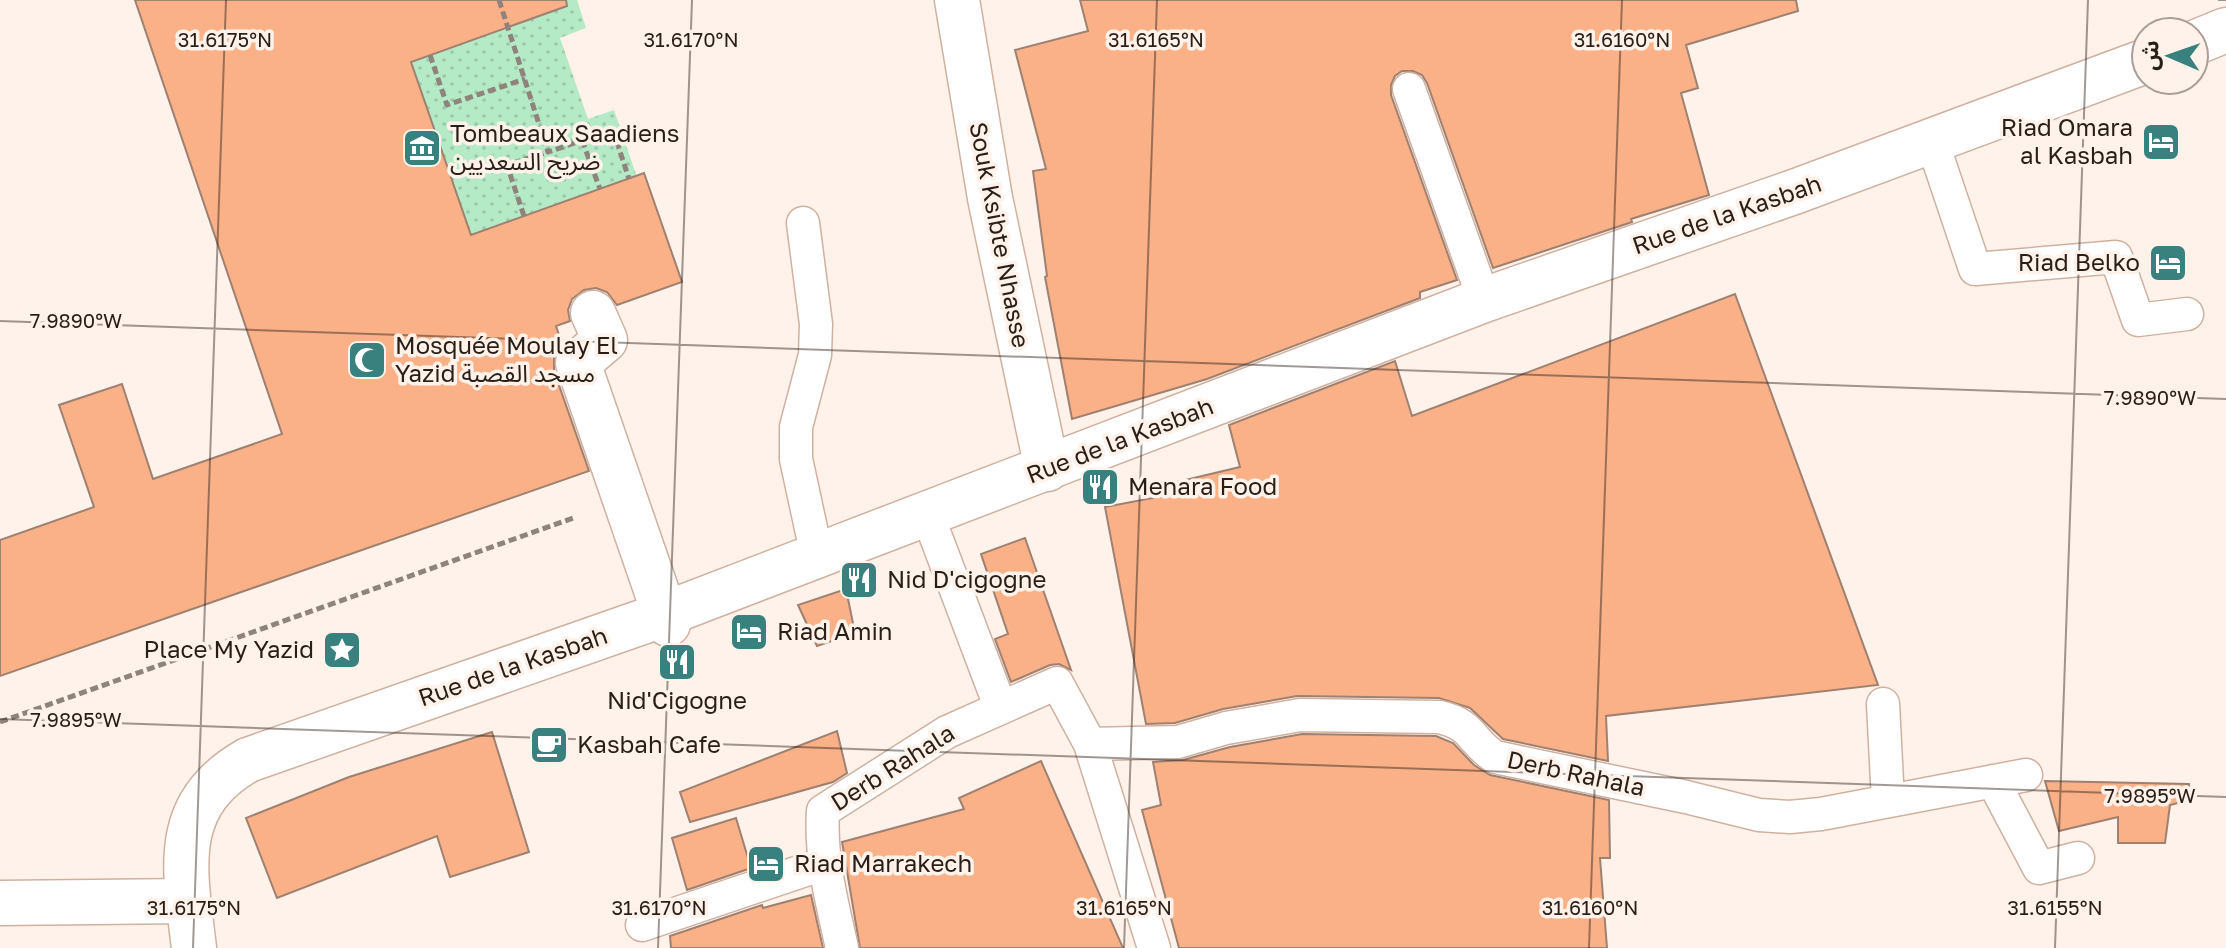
<svg xmlns="http://www.w3.org/2000/svg" width="2226" height="948" font-family="'Golos Text','Noto Sans Arabic',sans-serif">
<style>
.grass{fill:url(#grass-dots)}
.building{fill:#fab188;stroke:#9e8171;stroke-width:2}
.lines{fill:none;stroke-linecap:round;stroke-linejoin:round}
.service-casing{stroke:#d0b1a0;stroke-width:35}
.pedestrian-casing{stroke:#d0b1a0;stroke-width:47}
.minor-casing{stroke:#d0b1a0;stroke-width:47}
.tertiary-casing{stroke:#d0b1a0;stroke-width:47}
.path{stroke:#8f837c;stroke-width:5;stroke-dasharray:8 4;stroke-linecap:butt}
.service{stroke:#fff;stroke-width:32}
.pedestrian{stroke:#fff;stroke-width:44}
.minor{stroke:#fff;stroke-width:44}
.tertiary{stroke:#fff;stroke-width:44}
.ticks{fill:none;stroke:#2a1f18;stroke-width:2;stroke-opacity:0.45}
.labels{text-anchor:middle;stroke-width:7;stroke-linejoin:round;paint-order:stroke}
.poi-label{font-size:24px;fill:#2a1f18;stroke:#fff2eb;text-anchor:start}
.street-label{font-size:24px;fill:#2a1f18;stroke:#fff2eb}
.ticks-label{font-size:20px;text-anchor:middle;fill:#2a1f18;stroke:#fff2eb;stroke-width:7;stroke-linejoin:round;paint-order:stroke}
</style>
<defs>
<pattern id="grass-dots" width="8" height="8" patternUnits="userSpaceOnUse" patternTransform="scale(2)"><rect width="8" height="8" fill="#b4eac6"/><path d="M2 2h.1M6 6h.1" fill="none" stroke="#9bc8a9" stroke-width="1.8" stroke-linecap="round"/></pattern>
</defs>
<rect width="100%" height="100%" fill="#fff2eb"/>
<path class="grass" d="M 483,0 L 577,0 L 586,28 L 560,38 L 588,119 L 614,110 L 637,177 L 455,240 L 451,178 L 428,111 L 395,67 L 494,32 Z"/>
<path class="building" d="M 135,0 L 566,0 L 567,6 L 411,62 L 471,235 L 644,173 L 682,282 L 617,305 L 607,292 L 596,288 L 584,290 L 572,299 L 568,310 L 570,321 L 556,326 L 562,344 L 554,356 L 554,371 L 589,471 L 0,676 L 0,540 L 94,507 L 59,405 L 122,384 L 153,479 L 282,434 Z
M 1080,0 L 1796,0 L 1798,11 L 1686,45 L 1698,88 L 1681,93 L 1709,195 L 1631,219 L 1632,222 L 1493,268 L 1427,83 L 1422,75 L 1413,71 L 1402,71 L 1395,76 L 1391,85 L 1391,95 L 1457,280 L 1420,292 L 1420,298 L 1207,379 L 1072,419 L 1045,277 L 1047,276 L 1033,171 L 1046,169 L 1015,50 L 1088,31 Z
M 1735,294 L 1878,685 L 1606,716 L 1608,761 L 1503,739 L 1470,708 L 1439,698 L 1297,696 L 1223,709 L 1175,723 L 1146,724 L 1105,507 L 1163,496 L 1160,486 L 1240,467 L 1229,425 L 1395,361 L 1412,416 Z
M 1025,538 L 1071,670 L 1059,664 L 1050,665 L 1011,682 L 995,639 L 1008,634 L 981,554 Z
M 846,589 L 855,633 L 817,646 L 798,605 Z
M 837,731 L 847,773 L 833,782 L 690,822 L 680,792 Z
M 492,732 L 529,852 L 450,877 L 437,836 L 277,898 L 246,818 L 349,777 Z
M 1302,734 L 1436,736 L 1453,743 L 1474,765 L 1490,775 L 1609,800 L 1610,858 L 1600,858 L 1607,948 L 1179,948 L 1142,810 L 1161,805 L 1153,762 L 1183,760 L 1230,747 Z
M 1041,761 L 1123,948 L 860,948 L 842,842 L 964,809 L 959,798 Z
M 2045,781 L 2189,784 L 2190,800 L 2170,805 L 2165,843 L 2118,843 L 2118,817 L 2059,831 Z
M 736,818 L 751,868 L 687,890 L 672,838 Z
M 811,895 L 823,948 L 671,948 L 670,936 L 762,905 L 763,908 Z"/>
<g class="lines">
<g class="service-casing">
<path id="service" d="M 1409,89 L 1484,300
M 1932,141 L 1975,269 L 2116,257 L 2138,320 L 2187,314
M 803,223 L 816,324 L 815,355 L 796,427 L 796,459 L 817,556
M 928,516 L 1000,706
M 1883,704 L 1888,801
M 1090,744 L 1178,742 L 1226,728 L 1300,715 L 1439,717 C 1473,724 1470,741 1495,757 L 1686,797 L 1759,815 L 1790,817 L 1821,814 L 2026,775
M 1993,781 L 2039,868 L 2078,858
M 642,925 L 823,864
M 842,948 C 832,902 820,859 823,811 L 947,732 L 1057,683 L 1090,744 L 1154,948"/>
</g>
<g class="pedestrian-casing">
<path id="pedestrian" d="M 593,313 L 605,340 L 578,363 L 668,624"/>
</g>
<g class="minor-casing">
<path id="minor" d="M 957,0 L 990,198 L 1047,469
M 0,903 L 188,901"/>
</g>
<g class="tertiary-casing">
<path id="tertiary" d="M 2194,43 L 2226,30
M 194,948 C 185,870 169,805 248,760 L 665,614 L 1484,300 L 1794,192 L 2146,61"/>
</g>
<path class="path" d="M 499,0 L 548,152 L 613,130 L 629,179
M 430,55 L 447,105 L 525,79
M 582,140 L 600,189
M 524,216 L 507,165 L 548,152
M 0,722 L 576,517"/>
<use href="#service" class="service"/>
<use href="#pedestrian" class="pedestrian"/>
<use href="#minor" class="minor"/>
<use href="#tertiary" class="tertiary"/>
</g>
<path class="ticks" d="M 2218,0 L 2226,0M 0,321 L 2226,399M 0,719 L 2226,797M 193,948 L 226,0M 658,948 L 692,0M 1124,948 L 1157,0M 1589,948 L 1622,0M 2055,948 L 2088,0"/>
<defs>
<g id="hotel-square" transform="scale(2)"><rect x="-9" y="-9" width="18" height="18" rx="4" fill="#39817e" stroke="#fff2eb"/><path d="M-6-4.5h1.5V1H6V5H4.5V3h-9V5H-6ZM-4 0a1.8 1.8 0 1 1 3.6 0ZM.5 0V-2.5h3Q6-2.5 6 0Z" fill="#fff"/></g>
<g id="museum-square" transform="scale(2)"><rect x="-9" y="-9" width="18" height="18" rx="4" fill="#39817e" stroke="#fff2eb"/><path d="M0-6L6-3V-2H-6V-3ZM-5-1h2V3h-2ZM-1-1h2V3h-2ZM3-1h2V3H3ZM-6 4H6V6H-6Z" fill="#fff"/></g>
<g id="mosque-square" transform="scale(2)"><rect x="-9" y="-9" width="18" height="18" rx="4" fill="#39817e" stroke="#fff2eb"/><path d="M3.5-4.9A6 6 0 1 0 3.5 4.9A5 5 0 1 1 3.5-4.9Z" fill="#fff"/></g>
<g id="restaurant-square" transform="scale(2)"><rect x="-9" y="-9" width="18" height="18" rx="4" fill="#39817e" stroke="#fff2eb"/><path d="M-5-6h1v4h1v-4h1v4h1v-4h1v5L-1.5 .5V6h-2V.5L-5-1ZM5-6V6H3V1.5H1.5Q1.5-4 5-6Z" fill="#fff"/></g>
<g id="sight-square" transform="scale(2)"><rect x="-9" y="-9" width="18" height="18" rx="4" fill="#39817e" stroke="#fff2eb"/><path d="M0-6L1.8-2.2L6-1.7L2.9 1.2L3.7 5.4L0 3.3L-3.7 5.4L-2.9 1.2L-6-1.7L-1.8-2.2Z" fill="#fff"/></g>
<g id="cafe-square" transform="scale(2)"><rect x="-9" y="-9" width="18" height="18" rx="4" fill="#39817e" stroke="#fff2eb"/><path d="M-5.5-4.5H6V0H3Q3 3.5 0 3.5H-2.5Q-5.5 3.5-5.5 0ZM3-3.2v2h1.7v-2ZM-6 4.5H4V6H-6Z" fill="#fff"/></g>
</defs>
<g fill-rule="evenodd">
<use href="#hotel-square" x="2161" y="142"/>
<use href="#museum-square" x="422" y="148"/>
<use href="#hotel-square" x="2168" y="263"/>
<use href="#mosque-square" x="367" y="360"/>
<use href="#restaurant-square" x="1100" y="487"/>
<use href="#restaurant-square" x="859" y="580"/>
<use href="#hotel-square" x="749" y="632"/>
<use href="#sight-square" x="342" y="650"/>
<use href="#restaurant-square" x="677" y="662"/>
<use href="#cafe-square" x="549" y="745"/>
<use href="#hotel-square" x="766" y="864"/>
</g>
<g class="labels">
<g class="poi-label">
<text x="2133" y="136" text-anchor="end">Riad Omara<tspan x="2133" dy="28">al Kasbah</tspan></text>
<text x="450" y="142">Tombeaux Saadiens<tspan x="450" dy="28">ضريح السعديين</tspan></text>
<text x="2140" y="271" text-anchor="end">Riad Belko</text>
<text x="395" y="354">Mosquée Moulay El<tspan x="395" dy="28">Yazid مسجد القصبة</tspan></text>
<text x="1128" y="495">Menara Food</text>
<text x="887" y="588">Nid D'cigogne</text>
<text x="777" y="640">Riad Amin</text>
<text x="314" y="658" text-anchor="end">Place My Yazid</text>
<text x="677" y="709" text-anchor="middle">Nid'Cigogne</text>
<text x="577" y="753">Kasbah Cafe</text>
<text x="794" y="872">Riad Marrakech</text>
</g>
<g class="street-label">
<text transform="translate(1727 215) rotate(-19)" y="8">Rue de la Kasbah</text>
<text transform="translate(999 235) rotate(79)" y="8">Souk Ksibte Nhasse</text>
<text transform="translate(1120 441) rotate(-21)" y="8">Rue de la Kasbah</text>
<text transform="translate(513 667) rotate(-19)" y="8">Rue de la Kasbah</text>
<text transform="translate(893 768) rotate(-32)" y="8">Derb Rahala</text>
<text transform="translate(1576 774) rotate(12)" y="8">Derb Rahala</text>
</g>
</g>
<g class="ticks-label">
<text x="225" y="47">31.6175°N</text>
<text x="691" y="47">31.6170°N</text>
<text x="1156" y="47">31.6165°N</text>
<text x="1622" y="47">31.6160°N</text>
<text x="76" y="328">7.9890°W</text>
<text x="2150" y="405">7.9890°W</text>
<text x="76" y="727">7.9895°W</text>
<text x="2150" y="803">7.9895°W</text>
<text x="194" y="915">31.6175°N</text>
<text x="659" y="915">31.6170°N</text>
<text x="1124" y="915">31.6165°N</text>
<text x="1590" y="915">31.6160°N</text>
<text x="2055" y="915">31.6155°N</text>
</g>
<g transform="translate(2170 56) rotate(272)"><circle r="38" fill="#fff2eb" stroke="#aa9e97" stroke-width="2"/>
<path d="M0-6L14 30L0 20L-14 30Z" fill="#39817e"/>
<text y="-12" font-size="22" font-weight="bold" text-anchor="middle" fill="#2a1f18">ش</text>
</g>
</svg>
